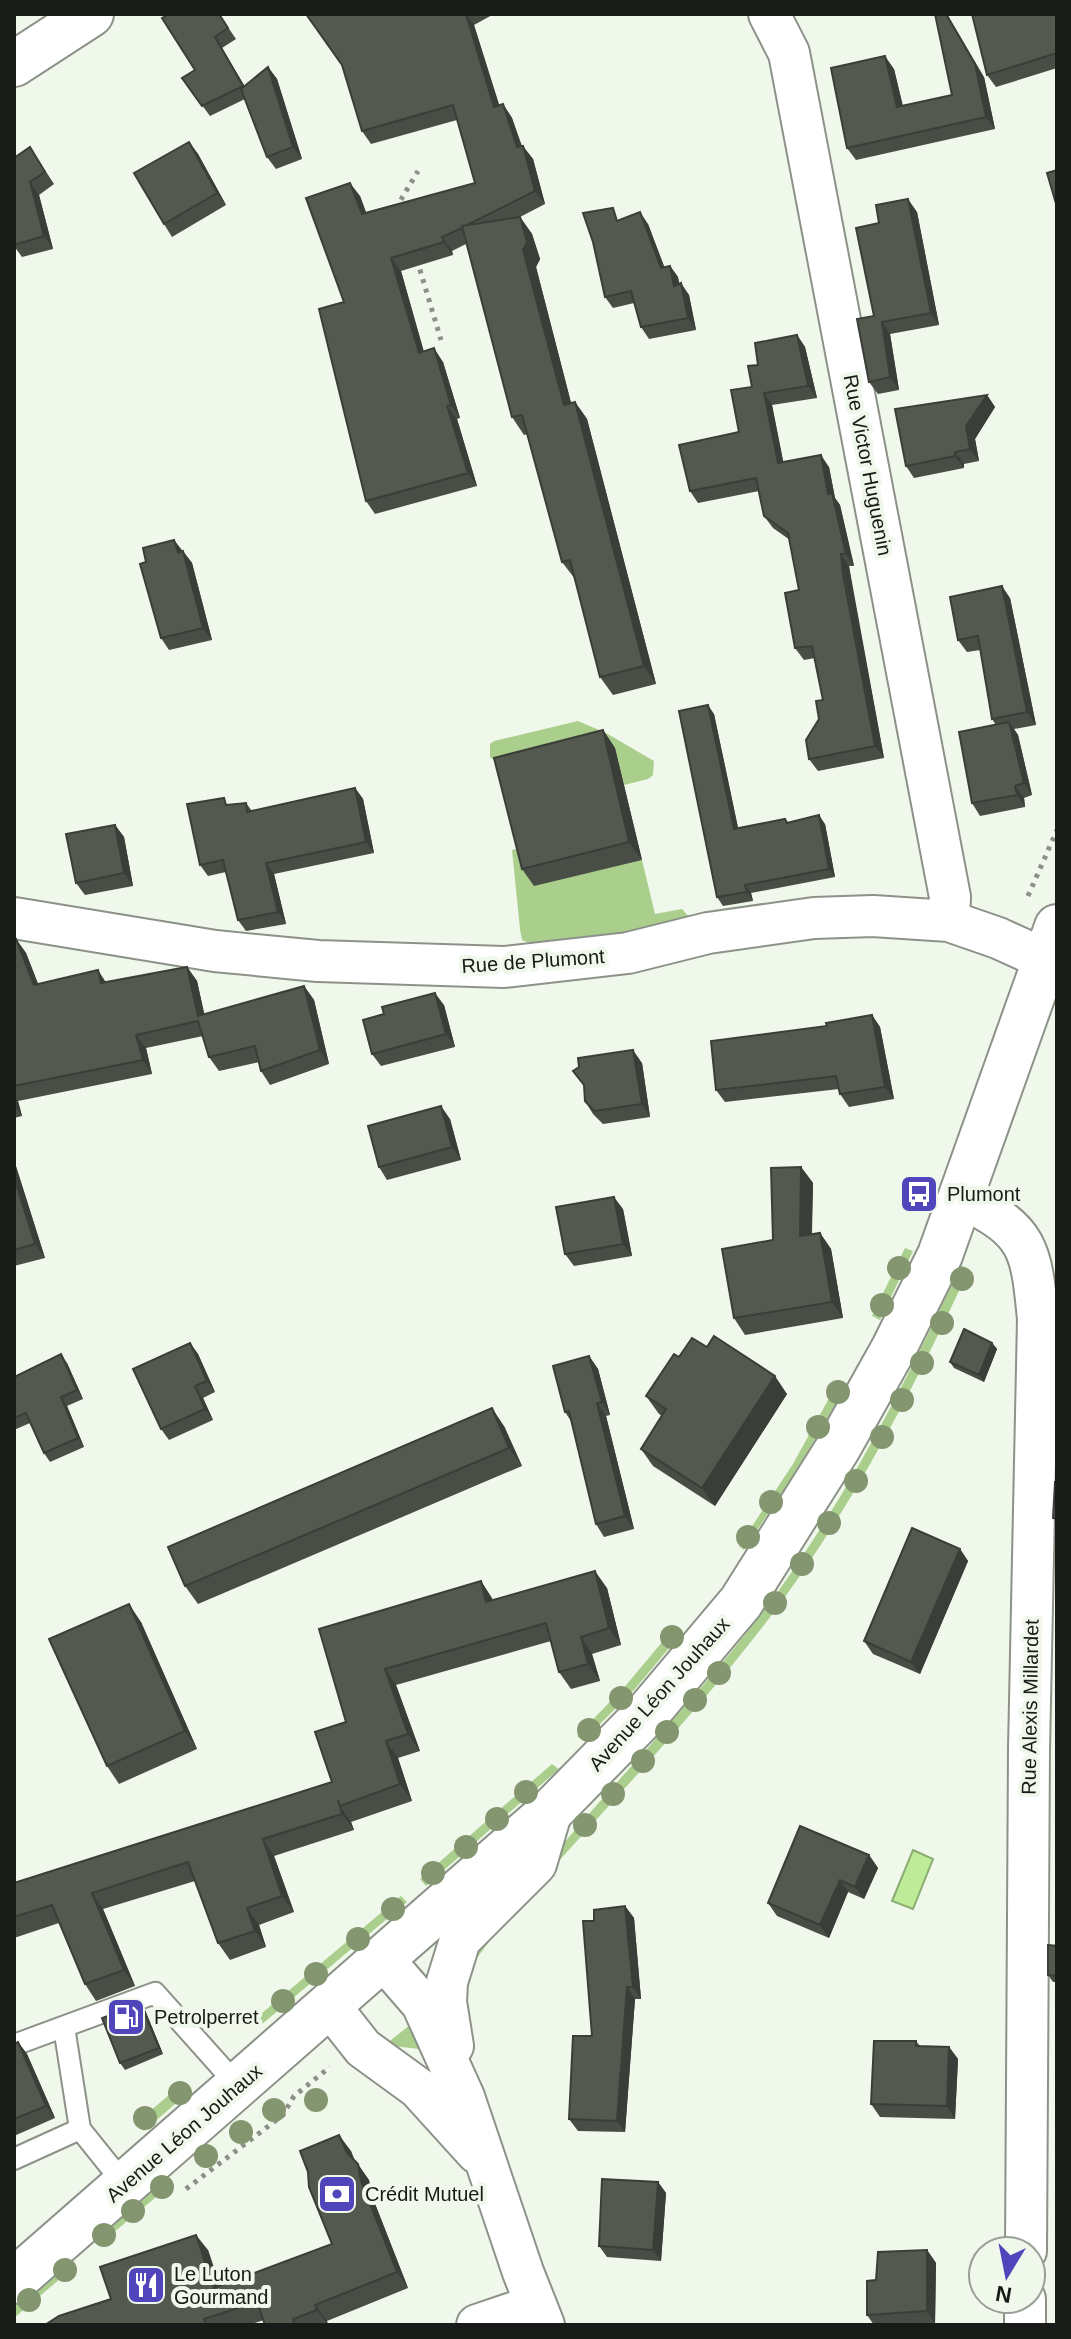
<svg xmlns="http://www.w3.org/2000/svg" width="1071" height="2339" font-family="Arial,sans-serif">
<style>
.green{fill:#aace8c}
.water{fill:#bdeb97;stroke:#8cad71;stroke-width:2}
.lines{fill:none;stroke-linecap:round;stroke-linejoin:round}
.service-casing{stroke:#8c9288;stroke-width:24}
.minor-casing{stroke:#8c9288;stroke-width:44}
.secondary-casing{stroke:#8c9288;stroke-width:48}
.path{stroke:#8b9088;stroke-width:5;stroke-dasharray:4 6;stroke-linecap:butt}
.service{stroke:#fff;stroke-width:20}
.minor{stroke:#fff;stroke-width:40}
.secondary{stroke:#fff;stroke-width:44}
.tree{fill:#849670}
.wall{fill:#484d45}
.shaded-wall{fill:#3b3e38}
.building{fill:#545950;stroke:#3b3e38;stroke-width:2}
.labels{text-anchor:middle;stroke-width:8;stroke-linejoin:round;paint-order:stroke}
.street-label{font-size:20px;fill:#181b17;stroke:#f0f7eb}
.poi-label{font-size:20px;fill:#181b17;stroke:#f0f7eb;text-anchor:start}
</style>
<rect width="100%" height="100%" fill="#f0f7eb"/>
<path class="green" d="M 578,721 L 606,733 L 654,761 L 653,775 L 648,779 L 624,785 L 615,748 L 496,762 L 490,757 L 490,744 L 494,741 Z
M 524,847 L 642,860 L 655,914 L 682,909 L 690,918 L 688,926 L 536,946 L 522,940 L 520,929 L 512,850 Z
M 905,1248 L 913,1251 L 880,1320 L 872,1316 Z
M 961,1265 L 969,1269 C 905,1409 832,1545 733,1664 C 658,1755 576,1840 499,1928 L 474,1962 L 468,1959 C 507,1911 547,1862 588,1815 C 652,1742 720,1671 777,1593 C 850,1491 908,1379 961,1265 Z
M 839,1380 L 847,1384 L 799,1467 L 744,1550 L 739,1546 L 793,1464 Z
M 673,1629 L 680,1635 L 634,1690 L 583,1741 L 577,1736 L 627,1684 Z
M 552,1764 L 559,1769 L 426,1886 L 420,1879 Z
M 401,1896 L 407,1902 L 261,2025 L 255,2019 Z
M 416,2020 L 435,2057 L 419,2049 L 385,2045 Z
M 183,2083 L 190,2091 L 144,2131 L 136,2123 Z
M 163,2181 L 168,2187 L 101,2243 L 96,2236 Z
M 69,2261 L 74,2267 L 14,2318 L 14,2307 Z"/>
<path class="water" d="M 913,1850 L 933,1859 L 913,1909 L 892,1901 Z"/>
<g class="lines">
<g class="service-casing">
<path id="service" d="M 64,2027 L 80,2129 L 125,2185
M 14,2045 L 155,1993 L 238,2086
M 14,2159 L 80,2129"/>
</g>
<g class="minor-casing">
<path id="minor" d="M 769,14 L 789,53 L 950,897 L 949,921
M 14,918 L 215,951 L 318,961 L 504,967 L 628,953 L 708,933 L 814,918 L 873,916 L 949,921 L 998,938 L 1044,959
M 962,1198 C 1029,1231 1031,1247 1038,1319 L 1029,1749 L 1026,2251
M 383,1959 L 422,2004 L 464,2097 L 523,2272 L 544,2325
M 330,2006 L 363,2048 L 418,2088 L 477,2153
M 453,2046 L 446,2002 L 447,1982 L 460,1940 L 536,1864 L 552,1810
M 477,2325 L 536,2305
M 1025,2325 L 1025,2299"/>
</g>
<g class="secondary-casing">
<path id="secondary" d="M 14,64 L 91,14
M 14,2281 L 552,1810 L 650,1710 L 741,1602 L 838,1448 L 894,1348 L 940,1255 L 1057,927"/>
</g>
<path class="path" d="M 401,209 L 399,203 L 418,171
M 417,260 L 441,340
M 1028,896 L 1057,830
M 186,2189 L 283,2115 L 294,2096 L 330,2067"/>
<use href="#service" class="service"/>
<use href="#minor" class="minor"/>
<use href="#secondary" class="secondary"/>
</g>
<g class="tree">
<circle cx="899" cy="1268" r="12"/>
<circle cx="962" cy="1279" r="12"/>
<circle cx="882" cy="1305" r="12"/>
<circle cx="942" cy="1323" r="12"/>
<circle cx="922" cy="1363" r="12"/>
<circle cx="838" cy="1392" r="12"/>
<circle cx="902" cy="1400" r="12"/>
<circle cx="818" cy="1427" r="12"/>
<circle cx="882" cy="1437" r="12"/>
<circle cx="856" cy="1481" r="12"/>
<circle cx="771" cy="1502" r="12"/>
<circle cx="829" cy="1523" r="12"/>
<circle cx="748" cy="1537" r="12"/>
<circle cx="802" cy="1564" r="12"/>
<circle cx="775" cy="1603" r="12"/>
<circle cx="672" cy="1637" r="12"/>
<circle cx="719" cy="1673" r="12"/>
<circle cx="621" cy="1698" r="12"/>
<circle cx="695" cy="1700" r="12"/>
<circle cx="589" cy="1730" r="12"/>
<circle cx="667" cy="1732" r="12"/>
<circle cx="643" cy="1761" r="12"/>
<circle cx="526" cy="1792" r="12"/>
<circle cx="613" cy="1794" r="12"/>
<circle cx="497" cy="1819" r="12"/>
<circle cx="585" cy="1825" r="12"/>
<circle cx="466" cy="1847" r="12"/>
<circle cx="433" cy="1873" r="12"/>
<circle cx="393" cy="1909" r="12"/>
<circle cx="358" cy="1939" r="12"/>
<circle cx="316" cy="1974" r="12"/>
<circle cx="283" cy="2001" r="12"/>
<circle cx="180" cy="2093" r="12"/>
<circle cx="316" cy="2100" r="12"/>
<circle cx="274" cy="2110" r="12"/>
<circle cx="145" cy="2118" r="12"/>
<circle cx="241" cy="2132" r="12"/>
<circle cx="206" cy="2156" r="12"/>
<circle cx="162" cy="2187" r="12"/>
<circle cx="133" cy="2211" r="12"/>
<circle cx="104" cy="2235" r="12"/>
<circle cx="65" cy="2270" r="12"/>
<circle cx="29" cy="2300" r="12"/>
</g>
<path class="wall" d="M 219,14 L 236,39 L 222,48 L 245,87 L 268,67 L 277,79 L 302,159 L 276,169 L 267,157 L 245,99 L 210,116 L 182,78 L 195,70 Z
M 306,14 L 494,14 L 474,25 L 499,106 L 503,104 L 512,118 L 522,146 L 533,159 L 545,204 L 520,217 L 532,234 L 540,259 L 536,267 L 571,403 L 575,402 L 587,419 L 656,684 L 613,695 L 600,677 L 575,579 L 562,562 L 527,434 L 524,435 L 512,417 L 466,244 L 452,251 L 453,255 L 401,271 L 424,352 L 443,362 L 460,418 L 457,419 L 477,486 L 375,514 L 366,501 L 344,302 L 360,196 L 366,212 L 475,183 L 457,120 L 371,144 L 362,131 L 342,65 Z
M 1057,14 L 1057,68 L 996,87 L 987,75 Z
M 894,69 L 903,106 L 952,95 L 984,77 L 995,129 L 856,160 L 847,148 Z
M 189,142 L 198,154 L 226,205 L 172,237 L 164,224 Z
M 30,147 L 54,184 L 39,195 L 53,249 L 22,257 L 14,246 L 14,158 Z
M 917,212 L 939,325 L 890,334 L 899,390 L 878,394 L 869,382 L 879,223 Z
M 621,219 L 648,224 L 664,267 L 670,266 L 678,277 L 679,284 L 689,295 L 696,330 L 649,339 L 641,327 L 634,303 L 613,308 L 605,297 Z
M 797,335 L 805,347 L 817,398 L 772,405 L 783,462 L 829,467 L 835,498 L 840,505 L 854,566 L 849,566 L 852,586 L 884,758 L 818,771 L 809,759 L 823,700 L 815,658 L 804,660 L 795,648 L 799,590 L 790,540 L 773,528 L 764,516 L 759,491 L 698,503 L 690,491 L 739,432 L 758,365 Z
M 987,395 L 995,407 L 975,439 L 979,461 L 964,464 L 964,468 L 914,478 L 906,466 Z
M 174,540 L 192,563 L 212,640 L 169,650 L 161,638 L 146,562 Z
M 1010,598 L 1036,725 L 1014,729 L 1018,735 L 1032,795 L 1024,798 L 1025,807 L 980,816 L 972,803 L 996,725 L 992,719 L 980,650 L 967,652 L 958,640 Z
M 714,714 L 738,828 L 787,823 L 825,824 L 835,877 L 751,893 L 753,901 L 723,906 L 717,897 Z
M 603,730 L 615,748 L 642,860 L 534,886 L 522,869 Z
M 355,788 L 363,799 L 374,853 L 274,874 L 286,924 L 246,931 L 238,920 L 226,872 L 208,876 L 200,865 L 229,805 L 246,803 L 252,811 Z
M 115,825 L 124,837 L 133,886 L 85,895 L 76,883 Z
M 16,939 L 26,953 L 38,984 L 106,982 L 187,967 L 197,981 L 204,1014 L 304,986 L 314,1000 L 329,1064 L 270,1085 L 261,1071 L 259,1062 L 219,1071 L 209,1057 L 203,1036 L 146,1048 L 152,1074 L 18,1101 L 22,1116 L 14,1118 L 14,940 Z
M 444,1005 L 455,1047 L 381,1066 L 372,1054 Z
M 872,1015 L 880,1027 L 894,1099 L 849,1107 L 840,1094 L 839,1089 L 725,1102 L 716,1090 L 827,1026 Z
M 642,1063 L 650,1117 L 603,1124 L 593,1114 L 585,1101 Z
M 450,1119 L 461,1160 L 387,1180 L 379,1167 Z
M 14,1160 L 45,1258 L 14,1266 Z
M 801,1167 L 813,1183 L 812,1234 L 820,1233 L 831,1249 L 843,1318 L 745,1335 L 734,1318 L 773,1240 Z
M 623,1209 L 632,1256 L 574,1266 L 565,1254 Z
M 190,1343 L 198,1354 L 215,1392 L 203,1398 L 213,1420 L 169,1440 L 161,1429 Z
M 992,1343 L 997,1349 L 984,1382 L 954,1368 L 950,1362 Z
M 707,1347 L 787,1394 L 715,1506 L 653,1466 L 641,1449 L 662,1416 L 659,1414 L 646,1396 L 679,1357 Z
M 589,1356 L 598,1369 L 610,1415 L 606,1416 L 634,1529 L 604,1537 L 596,1524 L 571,1421 L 565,1412 Z
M 67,1363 L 83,1399 L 67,1406 L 84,1447 L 50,1462 L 44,1453 L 30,1423 L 14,1430 L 14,1377 Z
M 504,1426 L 522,1466 L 198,1604 L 185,1586 Z
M 960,1549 L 968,1561 L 920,1674 L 873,1654 L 864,1641 Z
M 481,1581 L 493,1601 L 607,1588 L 621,1645 L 592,1654 L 600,1681 L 571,1689 L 559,1672 L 551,1641 L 396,1685 L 420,1751 L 398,1758 L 412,1801 L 351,1822 L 354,1830 L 274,1856 L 294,1912 L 259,1925 L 266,1947 L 230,1960 L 218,1943 L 195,1881 L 103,1909 L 135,1986 L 96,2001 L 85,1984 L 59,1923 L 14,1938 L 14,1883 L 332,1782 L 346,1722 L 319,1629 Z
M 141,1622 L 197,1749 L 119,1784 L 107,1766 Z
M 869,1855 L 878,1868 L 864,1899 L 848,1892 L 829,1938 L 777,1916 L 768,1903 Z
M 625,1906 L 634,1918 L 641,1999 L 635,1999 L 625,2132 L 578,2131 L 569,2119 L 592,2036 L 594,1921 Z
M 1057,1946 L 1057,1982 L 1053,1982 L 1048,1975 Z
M 141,2004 L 145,2010 L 163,2054 L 125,2070 L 120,2063 Z
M 916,2041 L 920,2046 L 949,2047 L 958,2059 L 955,2119 L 880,2117 L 871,2104 Z
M 18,2042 L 27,2054 L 55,2118 L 14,2136 L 14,2044 Z
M 351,2151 L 355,2162 L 369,2180 L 372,2196 L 408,2288 L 327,2321 L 328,2325 L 265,2325 L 264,2320 L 248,2325 L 45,2325 L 111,2299 L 208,2250 L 220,2286 L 332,2244 Z
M 658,2182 L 666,2193 L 661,2261 L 607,2257 L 599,2246 Z
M 927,2250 L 936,2263 L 935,2324 L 874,2325 L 867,2315 L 876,2280 Z"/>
<path class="shaded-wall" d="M 466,14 L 474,25 L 504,120 L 494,107 Z
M 946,14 L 947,14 L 984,77 L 995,129 L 986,117 Z
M 215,37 L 222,48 L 251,97 L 243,86 Z
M 885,56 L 894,69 L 906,120 L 897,107 Z
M 268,67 L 277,79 L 302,159 L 293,147 Z
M 503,104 L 512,118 L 526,160 L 517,147 Z
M 189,142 L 198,154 L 226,205 L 217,193 Z
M 523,146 L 533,159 L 545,204 L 535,191 Z
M 30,182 L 39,195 L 53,249 L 44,236 Z
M 350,183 L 360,196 L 371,227 L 362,214 Z
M 908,199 L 917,212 L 939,325 L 931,313 Z
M 640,212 L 648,224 L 669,279 L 661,268 Z
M 520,217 L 532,234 L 540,259 L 536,267 L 576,422 L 564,405 L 523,250 Z
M 442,237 L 452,251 L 453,255 L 444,242 Z
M 391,258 L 401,271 L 428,367 L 419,353 Z
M 670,266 L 678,277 L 682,297 L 674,286 Z
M 681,283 L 689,295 L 696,330 L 688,318 Z
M 882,322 L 890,334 L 899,390 L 890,377 Z
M 797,335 L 805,347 L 817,398 L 808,386 Z
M 434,348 L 443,362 L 460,418 L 451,405 Z
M 764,393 L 772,405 L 786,475 L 778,463 Z
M 987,395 L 995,407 L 975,439 L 979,461 L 970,449 L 966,426 Z
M 575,402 L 587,419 L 656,684 L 644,666 Z
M 447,406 L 457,419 L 477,486 L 468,473 Z
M 955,452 L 964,464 L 964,468 L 955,456 Z
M 821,455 L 829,467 L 835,498 L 840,505 L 854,566 L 846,554 L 828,494 Z
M 174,540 L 183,552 L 178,553 Z
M 183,551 L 192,563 L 212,640 L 203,628 Z
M 841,554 L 849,566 L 884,758 L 875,746 Z
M 1002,586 L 1010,598 L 1036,725 L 1027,712 Z
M 708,705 L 714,714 L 740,837 L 734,829 Z
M 1009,722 L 1018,735 L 1032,795 L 1024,783 Z
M 603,730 L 615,748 L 642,860 L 629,842 Z
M 1015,786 L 1024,798 L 1025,807 L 1017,795 Z
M 355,788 L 363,799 L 374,853 L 366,842 Z
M 819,815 L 825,824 L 835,877 L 829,869 Z
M 115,825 L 124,837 L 133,886 L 124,873 Z
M 266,863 L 274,874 L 286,924 L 278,912 Z
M 745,885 L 751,893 L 753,901 L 747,892 Z
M 16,939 L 26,953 L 44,999 L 34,985 Z
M 187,967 L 197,981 L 208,1030 L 198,1016 Z
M 98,970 L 107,984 L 101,983 Z
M 304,986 L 314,1000 L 329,1064 L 320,1050 Z
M 435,993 L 444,1005 L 455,1047 L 446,1034 Z
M 872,1015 L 880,1027 L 894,1099 L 885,1087 Z
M 136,1035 L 146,1048 L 152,1074 L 143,1060 Z
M 633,1050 L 642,1063 L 650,1117 L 642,1104 Z
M 14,1096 L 18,1101 L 22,1116 L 14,1105 Z
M 441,1106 L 450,1119 L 461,1160 L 452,1147 Z
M 14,1160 L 45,1258 L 35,1244 L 14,1177 Z
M 801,1167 L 813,1183 L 811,1252 L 800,1236 Z
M 614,1197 L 623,1209 L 632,1256 L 623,1244 Z
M 820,1233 L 831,1249 L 843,1318 L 832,1302 Z
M 190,1343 L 198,1354 L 215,1392 L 207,1381 Z
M 992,1343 L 997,1349 L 984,1382 L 979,1375 Z
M 61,1354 L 67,1363 L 83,1399 L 77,1390 Z
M 589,1356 L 598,1369 L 610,1415 L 602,1402 Z
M 775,1376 L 787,1394 L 715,1506 L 702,1488 Z
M 195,1386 L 203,1398 L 213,1420 L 205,1409 Z
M 61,1397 L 67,1406 L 84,1447 L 78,1438 Z
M 597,1403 L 606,1416 L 634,1529 L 625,1516 Z
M 492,1408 L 504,1426 L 522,1466 L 509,1448 Z
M 960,1549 L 968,1561 L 920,1674 L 911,1662 Z
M 595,1571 L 607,1588 L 621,1645 L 609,1628 Z
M 481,1581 L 492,1598 L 498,1619 L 486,1602 Z
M 129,1604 L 141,1622 L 197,1749 L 185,1731 Z
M 581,1637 L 592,1654 L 600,1681 L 588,1664 Z
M 385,1669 L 396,1685 L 420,1751 L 408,1734 Z
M 386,1741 L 398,1758 L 412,1801 L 400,1784 Z
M 340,1806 L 351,1822 L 354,1830 L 342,1814 Z
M 263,1839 L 274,1856 L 294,1912 L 282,1896 Z
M 869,1855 L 878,1868 L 864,1899 L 855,1887 Z
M 840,1880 L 848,1892 L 829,1938 L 820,1925 Z
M 92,1893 L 103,1909 L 135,1986 L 124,1970 Z
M 625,1906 L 634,1918 L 641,1999 L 633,1987 Z
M 247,1908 L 259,1925 L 266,1947 L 255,1931 Z
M 627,1987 L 635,1999 L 625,2132 L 617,2121 Z
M 141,2004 L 145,2010 L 163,2054 L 159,2048 Z
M 18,2042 L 27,2054 L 55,2118 L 46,2106 Z
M 949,2047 L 958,2059 L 955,2119 L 947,2106 Z
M 339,2135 L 351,2151 L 358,2169 L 347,2153 Z
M 358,2164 L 369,2180 L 372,2196 L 408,2288 L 397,2272 L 361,2181 Z
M 658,2182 L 666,2193 L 661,2261 L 653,2250 Z
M 196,2235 L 208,2250 L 226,2304 L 214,2288 Z
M 927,2250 L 936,2263 L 935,2324 L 927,2311 Z
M 315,2305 L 327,2321 L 328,2325 L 317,2310 Z"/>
<path class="building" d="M 169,14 L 219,14 L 228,28 L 215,37 L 243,86 L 202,106 L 182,78 L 195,70 L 162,18 Z
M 306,14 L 466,14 L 494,107 L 503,104 L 517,147 L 523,146 L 535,191 L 467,225 L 462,226 L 462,228 L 442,237 L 444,242 L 391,258 L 419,353 L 434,348 L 451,405 L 447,406 L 468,473 L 366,501 L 319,309 L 344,302 L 306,198 L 350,183 L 362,214 L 475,183 L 453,105 L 362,131 L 342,65 Z
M 935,14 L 946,14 L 975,64 L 986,117 L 847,148 L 831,68 L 885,56 L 897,107 L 952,95 Z
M 972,14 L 1056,14 L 1057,18 L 1057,53 L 987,75 Z
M 268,67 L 293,147 L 267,157 L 241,89 Z
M 189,142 L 217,193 L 164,224 L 134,173 Z
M 30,147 L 45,172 L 30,182 L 44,236 L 14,245 L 14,158 Z
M 1057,170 L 1057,207 L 1047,173 Z
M 908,199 L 931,313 L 882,322 L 890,377 L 869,382 L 857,319 L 874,316 L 856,228 L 879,223 L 876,205 Z
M 613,208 L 617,221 L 640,212 L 661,268 L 670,266 L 674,286 L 681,283 L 688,318 L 641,327 L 631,291 L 605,297 L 593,242 L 583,213 Z
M 520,217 L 527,242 L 523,250 L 564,405 L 575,402 L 644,666 L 600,677 L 570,560 L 562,562 L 522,415 L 512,417 L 462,226 Z
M 797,335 L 808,386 L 764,393 L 778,463 L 821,455 L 828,494 L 832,493 L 846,554 L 841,554 L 843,574 L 875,746 L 809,759 L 806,740 L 819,719 L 816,701 L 823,700 L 812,646 L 795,648 L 785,593 L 799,590 L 788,533 L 764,516 L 756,478 L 690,491 L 679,445 L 739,432 L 731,390 L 752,387 L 748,366 L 758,365 L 755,343 Z
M 987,395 L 966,426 L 970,449 L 955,452 L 955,456 L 906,466 L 895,409 Z
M 174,540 L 178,553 L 183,551 L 203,628 L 161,638 L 140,564 L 146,562 L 143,548 Z
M 1002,586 L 1027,712 L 992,719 L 978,636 L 958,640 L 950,597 Z
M 708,705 L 734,829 L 785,819 L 787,823 L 819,815 L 829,869 L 745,885 L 747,892 L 717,897 L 679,711 Z
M 1009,722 L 1024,783 L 1015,786 L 1017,795 L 972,803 L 959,732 Z
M 603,730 L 629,842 L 522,869 L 494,758 Z
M 355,788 L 366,842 L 266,863 L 278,912 L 238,920 L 223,860 L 200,865 L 187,804 L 224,798 L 226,805 L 246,803 L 247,812 Z
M 115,825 L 124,873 L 76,883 L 66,834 Z
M 16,939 L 34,985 L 98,970 L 101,983 L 187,967 L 198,1016 L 304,986 L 320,1050 L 261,1071 L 255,1046 L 209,1057 L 198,1021 L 136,1035 L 143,1060 L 14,1086 L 14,940 Z
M 435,993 L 446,1034 L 372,1054 L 363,1020 L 384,1014 L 382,1007 Z
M 872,1015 L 885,1087 L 840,1094 L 836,1076 L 716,1090 L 711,1041 L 827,1026 L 826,1023 Z
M 633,1050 L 642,1104 L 594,1111 L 585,1101 L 584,1085 L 573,1071 L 579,1067 L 578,1058 Z
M 441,1106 L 452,1147 L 379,1167 L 368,1126 Z
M 801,1167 L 800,1236 L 820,1233 L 832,1302 L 734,1318 L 722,1249 L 773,1240 L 771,1168 Z
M 14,1177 L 35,1244 L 14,1250 Z
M 614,1197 L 623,1244 L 565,1254 L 556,1207 Z
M 964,1329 L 992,1343 L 979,1375 L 950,1362 Z
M 714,1336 L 775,1376 L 702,1488 L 641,1449 L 666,1409 L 646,1396 L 674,1354 L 679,1357 L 692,1338 L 707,1347 Z
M 190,1343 L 207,1381 L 195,1386 L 205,1409 L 161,1429 L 133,1369 Z
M 61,1354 L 77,1390 L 61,1397 L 78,1438 L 44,1453 L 26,1413 L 14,1418 L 14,1377 Z
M 589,1356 L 602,1402 L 597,1403 L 625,1516 L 596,1524 L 569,1411 L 565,1412 L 553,1366 Z
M 492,1408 L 509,1448 L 185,1586 L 168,1547 Z
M 1055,1482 L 1057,1482 L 1057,1519 L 1053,1518 Z
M 912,1528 L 960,1549 L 911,1662 L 864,1641 Z
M 595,1571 L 609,1628 L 581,1637 L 588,1664 L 559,1672 L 546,1623 L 385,1669 L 408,1734 L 386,1741 L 400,1784 L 340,1806 L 338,1800 L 342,1814 L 263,1839 L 282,1896 L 247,1908 L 255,1931 L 218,1943 L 188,1862 L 92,1893 L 124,1970 L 85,1984 L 52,1905 L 14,1917 L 14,1883 L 332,1782 L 315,1732 L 346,1722 L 319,1629 L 481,1581 L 486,1602 Z
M 129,1604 L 185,1731 L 107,1766 L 49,1639 Z
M 800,1826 L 869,1855 L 855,1887 L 840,1880 L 820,1925 L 768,1903 Z
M 625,1906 L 633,1987 L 627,1987 L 617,2121 L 569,2119 L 573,2036 L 592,2036 L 583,1921 L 594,1921 L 594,1910 Z
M 1048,1945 L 1057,1946 L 1057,1976 L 1048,1975 Z
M 141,2004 L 159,2048 L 120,2063 L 102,2018 Z
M 874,2041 L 916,2041 L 916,2046 L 949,2047 L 947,2106 L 871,2104 Z
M 18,2042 L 46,2106 L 14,2119 L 14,2044 Z
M 339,2135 L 347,2153 L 358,2164 L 361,2181 L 397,2272 L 315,2305 L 317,2310 L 293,2319 L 295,2325 L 265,2325 L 257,2302 L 204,2319 L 206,2325 L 45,2325 L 59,2316 L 111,2299 L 100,2267 L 196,2235 L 214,2288 L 332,2244 L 309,2187 L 308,2172 L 300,2151 Z
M 602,2179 L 658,2182 L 653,2250 L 599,2246 Z
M 927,2250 L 927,2311 L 867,2315 L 867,2281 L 876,2280 L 878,2252 Z"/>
<defs>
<g id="bus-square" transform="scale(2)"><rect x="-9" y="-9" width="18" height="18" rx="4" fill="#5145bc" stroke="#f0f7eb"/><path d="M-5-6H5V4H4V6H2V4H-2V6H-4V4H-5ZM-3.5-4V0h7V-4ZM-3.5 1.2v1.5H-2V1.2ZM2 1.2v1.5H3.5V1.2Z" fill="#fff"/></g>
<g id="fuel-square" transform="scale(2)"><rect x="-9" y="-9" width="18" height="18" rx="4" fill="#5145bc" stroke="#f0f7eb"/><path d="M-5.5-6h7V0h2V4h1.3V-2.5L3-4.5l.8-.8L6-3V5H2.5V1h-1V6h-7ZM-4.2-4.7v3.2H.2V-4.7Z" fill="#fff"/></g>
<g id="bank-square" transform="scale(2)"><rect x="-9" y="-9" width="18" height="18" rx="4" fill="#5145bc" stroke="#f0f7eb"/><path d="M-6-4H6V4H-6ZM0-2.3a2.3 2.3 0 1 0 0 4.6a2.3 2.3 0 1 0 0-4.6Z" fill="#fff"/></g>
<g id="restaurant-square" transform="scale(2)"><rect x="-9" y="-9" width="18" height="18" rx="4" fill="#5145bc" stroke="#f0f7eb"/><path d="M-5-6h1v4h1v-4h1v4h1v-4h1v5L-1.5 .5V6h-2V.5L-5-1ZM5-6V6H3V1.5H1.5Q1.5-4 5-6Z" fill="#fff"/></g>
</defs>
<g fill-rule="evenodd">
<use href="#bus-square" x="919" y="1194"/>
<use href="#fuel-square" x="126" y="2017"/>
<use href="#bank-square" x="337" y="2194"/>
<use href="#restaurant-square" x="146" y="2285"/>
</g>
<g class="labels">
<g class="street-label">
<text transform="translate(868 465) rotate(79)" y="7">Rue Victor Huguenin</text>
<text transform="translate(533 961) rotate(-4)" y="7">Rue de Plumont</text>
<text transform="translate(659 1694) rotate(-48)" y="7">Avenue Léon Jouhaux</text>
<text transform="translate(1030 1707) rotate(-89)" y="7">Rue Alexis Millardet</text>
<text transform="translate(184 2133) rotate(-41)" y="7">Avenue Léon Jouhaux</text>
</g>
<g class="poi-label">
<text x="947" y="1201">Plumont</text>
<text x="154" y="2024">Petrolperret</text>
<text x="365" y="2201">Crédit Mutuel</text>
<text x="174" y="2281">Le Luton<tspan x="174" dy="23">Gourmand</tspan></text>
</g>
</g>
<rect width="1071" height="2339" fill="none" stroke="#181b17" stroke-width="32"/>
<g transform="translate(1007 2275) rotate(190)"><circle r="38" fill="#f0f7eb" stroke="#9a9f96" stroke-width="2"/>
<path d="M0-6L14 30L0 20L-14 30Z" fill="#5145bc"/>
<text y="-12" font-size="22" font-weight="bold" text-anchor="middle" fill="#181b17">N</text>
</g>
</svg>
